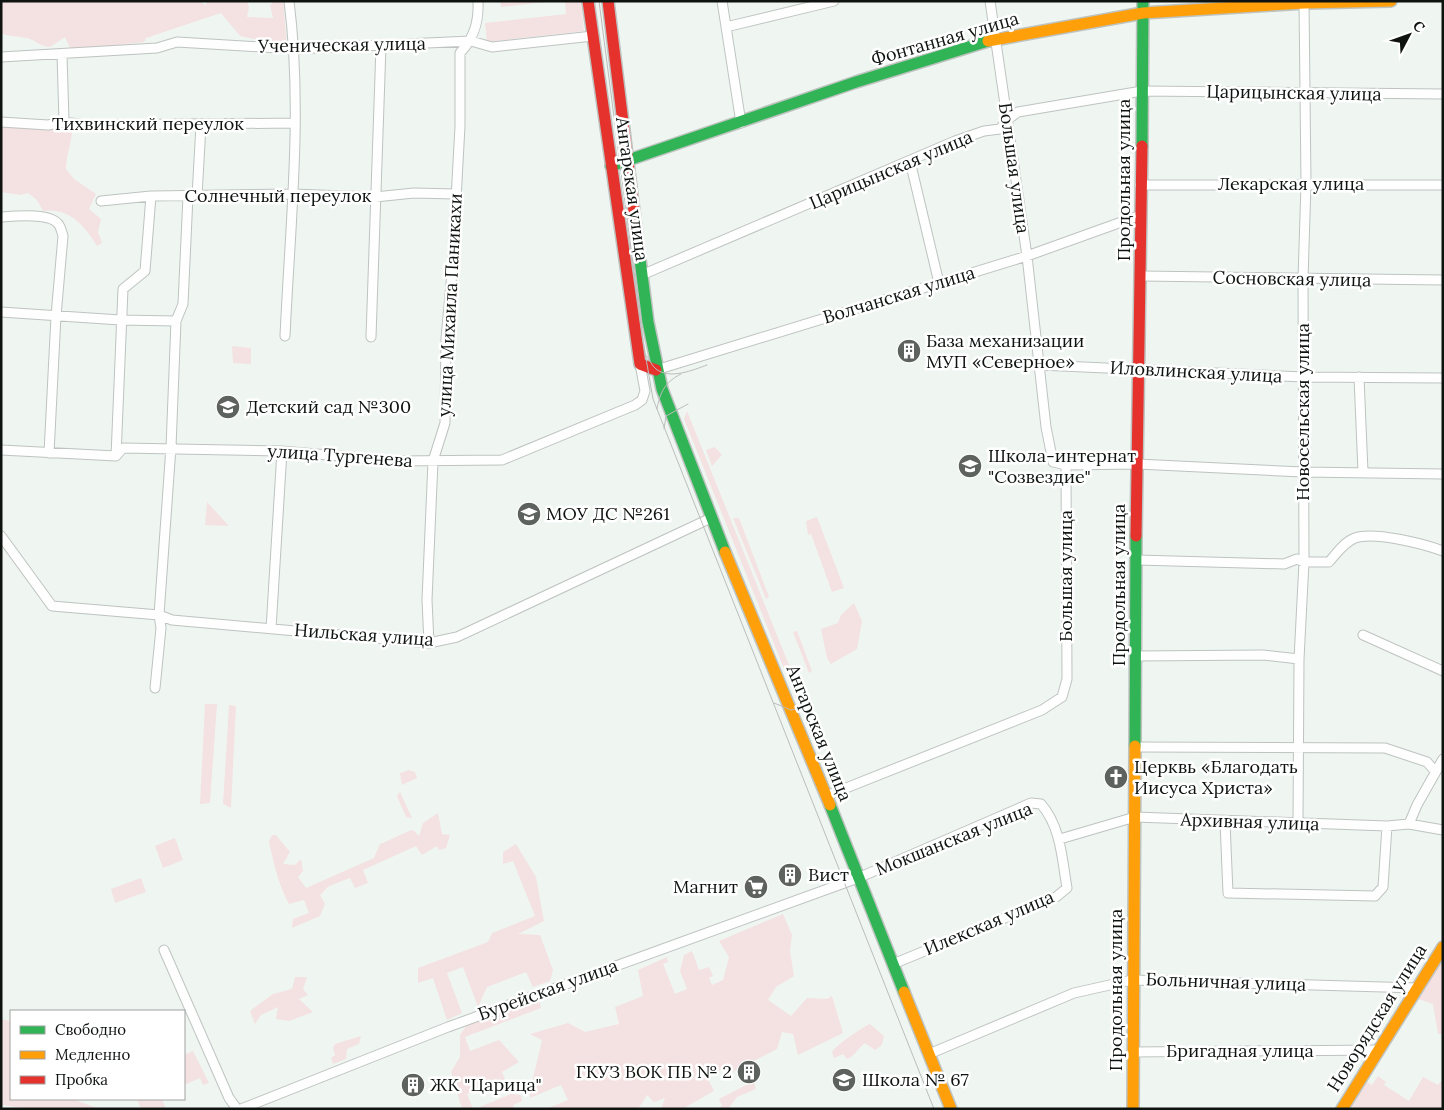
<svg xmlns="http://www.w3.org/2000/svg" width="1444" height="1110" font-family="Lora,serif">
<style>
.green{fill:#f4e1e1}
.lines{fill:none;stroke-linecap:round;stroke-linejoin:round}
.street-casing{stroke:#bec3c0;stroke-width:11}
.fast-casing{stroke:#bec3c0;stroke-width:14}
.slow-casing{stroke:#bec3c0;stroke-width:14}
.jam-casing{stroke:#bec3c0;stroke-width:14}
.street{stroke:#fdfefd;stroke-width:9}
.fast{stroke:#30b455;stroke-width:11}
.slow{stroke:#ff9f0a;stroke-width:11}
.jam{stroke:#e5322d;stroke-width:11}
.tram{stroke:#bbbdbc;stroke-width:1}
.labels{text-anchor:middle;stroke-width:5;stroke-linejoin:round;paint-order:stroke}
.street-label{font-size:18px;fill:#0f1310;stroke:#fff}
.poi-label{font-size:18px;fill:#0f1310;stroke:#fff;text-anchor:start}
</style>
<rect width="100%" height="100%" fill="#eff6f2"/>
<path class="green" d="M 1,1 L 199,1 L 205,5 L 209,1 L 247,1 L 249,7 L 247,17 L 273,18 L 270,5 L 275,1 L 283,1 L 287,46 L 240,36 L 221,13 L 146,38 L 144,42 L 71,50 L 65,37 L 50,47 C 39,46 35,40 27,38 C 18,36 10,37 1,33 Z
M 500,1 L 546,1 L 546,2 L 501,7 Z
M 565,1 L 581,1 L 584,31 L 487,42 L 485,23 L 566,14 Z
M 1,122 L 64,122 L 72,132 C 71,145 66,156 66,169 L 74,179 L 96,194 L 89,209 L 101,219 L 98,232 L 102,243 L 97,246 C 85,226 69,207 43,211 L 37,200 L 28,193 L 20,195 L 1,192 Z
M 232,346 L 251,348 L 251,364 L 233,363 Z
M 687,411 L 805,705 L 799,706 L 684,419 Z
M 715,447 L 722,455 L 712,466 L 706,450 Z
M 207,502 L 229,526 L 205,525 Z
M 817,517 L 844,588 L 832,592 L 811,534 L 808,535 L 806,521 Z
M 733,518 L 739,518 L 769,597 L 766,599 Z
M 854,603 L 862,621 L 857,649 L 831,664 L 827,658 L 821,629 L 838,623 L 841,615 Z
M 797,631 L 812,671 L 809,673 L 793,632 Z
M 205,704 L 217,704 L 210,803 L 200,804 Z
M 229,705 L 236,706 L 231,808 L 223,804 Z
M 409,770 L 415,772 L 417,778 L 402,785 L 400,773 Z
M 400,792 L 412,818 L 406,817 L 397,796 Z
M 438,813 L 442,834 L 450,835 L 446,848 L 439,850 L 437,846 L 422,855 L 416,846 L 363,870 L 368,883 L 355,888 L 350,878 L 329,886 L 320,895 L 325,904 L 320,916 L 292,928 L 293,919 L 309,913 L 304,900 L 289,904 C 278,884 274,864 269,842 L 272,835 L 276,835 L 290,852 L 283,864 L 295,865 L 301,859 L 303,871 L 298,877 L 306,888 L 374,858 L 380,844 C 392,840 401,833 413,830 L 419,836 L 423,823 Z
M 175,838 L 183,860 L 163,868 L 155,846 Z
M 516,844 L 536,877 L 544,921 L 518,934 L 540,935 L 553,970 L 550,981 L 533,987 L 526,972 L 487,987 L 478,1007 L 463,967 L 447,973 L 462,1013 L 447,1020 L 433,978 L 418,983 L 418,968 L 488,942 L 492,933 L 535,916 L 513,861 L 503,864 L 503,852 Z
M 141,878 L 146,892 L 115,903 L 111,889 Z
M 783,914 L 792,935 L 790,951 L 794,976 L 776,987 L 768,1000 L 791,1016 L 807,998 L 827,999 L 832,996 L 843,1033 L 798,1055 L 793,1034 L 782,1032 L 777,1049 L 726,1075 L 723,1069 L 707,1077 L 714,1091 L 682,1109 L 661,1109 L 665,1098 L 654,1102 L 647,1095 L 638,1109 L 546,1109 L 568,1100 L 561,1085 L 530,1098 C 529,1091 540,1051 542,1040 L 530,1034 L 568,1023 L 585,1032 L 619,1024 L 615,1007 L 643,996 L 638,970 L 667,957 L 668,962 L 663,964 L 675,994 L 687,989 L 680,971 L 684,955 L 692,951 L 699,970 L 709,967 L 713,976 L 709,978 L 712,985 L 723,980 L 729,957 L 719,941 Z
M 1443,958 L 1443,1034 L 1438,1034 L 1433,1004 L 1418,999 Z
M 295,977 L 307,977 L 303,989 L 308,995 L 299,999 L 313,1012 L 289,1021 L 276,1019 L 278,1007 L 261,1015 L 255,1024 L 250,1011 L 273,994 L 292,989 Z
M 539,1000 L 541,1008 L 465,1037 L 470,1051 L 499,1040 L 519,1062 L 502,1072 L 505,1079 L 467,1094 L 473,1109 L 462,1109 L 451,1072 L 460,1057 L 460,1035 L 466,1026 Z
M 1,1019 L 10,1021 L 11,1025 L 11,1099 L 73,1099 L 99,1109 L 29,1109 L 2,1105 Z
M 870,1024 L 884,1036 L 882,1045 L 875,1050 L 865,1043 C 858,1048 855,1056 847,1059 L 843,1054 L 834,1058 L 832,1052 C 835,1046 864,1026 870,1024 Z
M 361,1036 L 359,1044 L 347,1049 L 346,1059 L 333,1064 L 331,1058 L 335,1055 L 333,1048 L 335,1044 Z
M 193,1051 L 209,1083 L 203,1085 L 200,1078 L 184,1085 L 184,1055 Z
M 1378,1076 L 1386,1082 L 1384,1085 L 1409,1101 L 1423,1077 L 1438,1085 L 1443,1079 L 1443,1109 L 1354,1109 L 1349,1105 L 1365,1081 L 1372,1085 Z
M 754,1081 L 756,1089 L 737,1097 L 728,1109 L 718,1109 L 722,1106 L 719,1099 Z
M 511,1094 L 521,1095 L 522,1101 L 513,1105 L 514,1109 L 475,1109 Z
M 137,1099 L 162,1099 L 166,1109 L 141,1109 Z"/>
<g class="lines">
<g class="street-casing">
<path id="street" d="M 722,1 L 741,123
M 726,27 L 834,1
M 62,54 L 64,122
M 1,57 L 157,48 L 177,42 L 295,49 L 471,41 L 492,47 L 593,36
M 1,122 L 48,125 L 64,122 L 86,125 L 295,123
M 910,161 L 939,283
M 1140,185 L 1443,185
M 197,196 L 201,125
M 101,201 L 151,196 L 292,194 L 375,197 L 414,193 L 455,194
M 1,217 C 15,216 51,212 59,225 C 61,228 62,233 63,236 L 56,316 L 49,453
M 644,274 L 955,141 L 984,131 L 1000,129 L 1007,120 L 1018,112 L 1142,91 L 1443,94
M 1141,276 L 1443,280
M 1,312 L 120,320 L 176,321
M 285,336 C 290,225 303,112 289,1
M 371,337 L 381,46
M 1039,365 L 1303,377 L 1443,378
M 656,370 L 1027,256 L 1141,215
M 1359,377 L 1363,472
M 1,450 L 116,456 L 123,448 L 282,451 L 397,461 L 502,460 L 635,405 L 642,400 L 645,391 L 640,364
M 116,456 L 123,289 L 145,271 L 151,196
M 1066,465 L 1137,464 L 1303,472 L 1443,474
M 1,536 L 52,606 L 159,615 L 172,620 L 429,643 L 457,637 L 711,518
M 1137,560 L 1284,564 L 1297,559 L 1304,562 L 1329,562 C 1336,554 1344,542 1355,538 C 1374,531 1424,544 1443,551
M 271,629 L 282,451
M 1363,635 L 1443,671
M 429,643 L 427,600 L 433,461 L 445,423 L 446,338 L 452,273 L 460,126 L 460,53 C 474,38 479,22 478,1
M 1136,656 L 1263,655 L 1299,659
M 155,688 L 161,628 L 159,615 L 171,447 L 176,321 L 183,304 L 188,196
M 1136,747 L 1385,748 L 1427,762 L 1434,770
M 826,796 L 1042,710 L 1062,697 L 1067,679 L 1066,465 L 1053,462 L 1046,427 L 1027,256 L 990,1
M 1225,822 L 1228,893 L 1375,896 L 1383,887 L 1387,826
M 1298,824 L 1299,659 L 1304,562 L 1303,279 L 1306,184 L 1304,1
M 1409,824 L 1417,805 L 1443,759
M 1060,839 L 1135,817 L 1387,826 L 1409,824 L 1443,830
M 164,950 L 229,1098 L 237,1109
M 1132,1052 L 1378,1050
M 929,1054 L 1074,993 L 1132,980 L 1418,988
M 241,1109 L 448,1027 L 858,878 L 1031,803 L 1041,804 C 1061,827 1062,859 1067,888 L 1056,897 L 893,964"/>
</g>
<g class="fast-casing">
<path id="fast" d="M 1142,146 L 1143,1
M 611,166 L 856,82 L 988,41
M 637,236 L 648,322 L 662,389 L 725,552
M 1135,746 L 1136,536
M 830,805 L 904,992"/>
</g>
<g class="slow-casing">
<path id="slow" d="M 988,41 L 1143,13 L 1304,3 L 1391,1
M 725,552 L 830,805
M 904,992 L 951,1109
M 1133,1109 L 1135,746
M 1342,1109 L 1443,947"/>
</g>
<g class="jam-casing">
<path id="jam" d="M 588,1 L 640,364 L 656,370
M 608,1 L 637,236
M 1136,536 L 1142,146"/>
</g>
<use href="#street" class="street"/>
<use href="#fast" class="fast"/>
<use href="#slow" class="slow"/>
<use href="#jam" class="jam"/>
<path class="tram" d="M 599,1 L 643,341 L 653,399 L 934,1109
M 646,355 C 649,359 652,366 656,369 C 670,380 693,370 707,365
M 657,409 C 660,392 665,382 681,374
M 664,429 L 666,416 L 688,404
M 774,703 L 791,710 L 809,706"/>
</g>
<defs>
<g id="building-disc" transform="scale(1.25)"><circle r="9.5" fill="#5d625f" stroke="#fff"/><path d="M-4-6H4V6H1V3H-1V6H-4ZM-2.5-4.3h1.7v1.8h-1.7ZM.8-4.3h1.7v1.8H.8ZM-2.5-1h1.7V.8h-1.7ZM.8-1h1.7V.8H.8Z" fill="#fff"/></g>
<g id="school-disc" transform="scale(1.25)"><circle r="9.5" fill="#5d625f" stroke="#fff"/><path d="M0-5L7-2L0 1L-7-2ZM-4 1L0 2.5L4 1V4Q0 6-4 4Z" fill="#fff"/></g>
<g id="church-disc" transform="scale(1.25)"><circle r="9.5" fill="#5d625f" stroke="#fff"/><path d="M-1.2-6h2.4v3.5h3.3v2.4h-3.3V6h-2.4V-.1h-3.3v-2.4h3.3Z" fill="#fff"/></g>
<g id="supermarket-disc" transform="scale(1.25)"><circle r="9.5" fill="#5d625f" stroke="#fff"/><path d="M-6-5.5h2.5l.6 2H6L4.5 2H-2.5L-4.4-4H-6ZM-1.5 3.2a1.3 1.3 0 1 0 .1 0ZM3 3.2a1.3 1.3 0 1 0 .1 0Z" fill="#fff"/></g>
</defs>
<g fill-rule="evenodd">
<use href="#building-disc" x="909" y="351"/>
<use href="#school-disc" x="228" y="407"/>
<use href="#school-disc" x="970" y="466"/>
<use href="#school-disc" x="529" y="514"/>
<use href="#church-disc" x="1116" y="777"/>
<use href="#building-disc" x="790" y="875"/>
<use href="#supermarket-disc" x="756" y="887"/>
<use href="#building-disc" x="749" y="1072"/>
<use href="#school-disc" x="844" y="1080"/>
<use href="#building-disc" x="413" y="1085"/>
</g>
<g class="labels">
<g class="street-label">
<text transform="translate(945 39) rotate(-16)" y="6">Фонтанная улица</text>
<text transform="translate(342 45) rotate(-1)" y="6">Ученическая улица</text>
<text transform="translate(1294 93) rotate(1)" y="6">Царицынская улица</text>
<text x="148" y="130">Тихвинский переулок</text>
<text transform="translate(1014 168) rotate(82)" y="6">Большая улица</text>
<text transform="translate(891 170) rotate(-23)" y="6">Царицынская улица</text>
<text transform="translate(1124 180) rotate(-90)" y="6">Продольная улица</text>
<text x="1291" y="190">Лекарская улица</text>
<text transform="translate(632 189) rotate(82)" y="6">Ангарская улица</text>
<text x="278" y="202">Солнечный переулок</text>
<text transform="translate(1292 279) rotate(1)" y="6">Сосновская улица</text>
<text transform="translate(899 295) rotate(-17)" y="6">Волчанская улица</text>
<text transform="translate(450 305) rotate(-87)" y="6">улица Михаила Паникахи</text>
<text transform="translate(1196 372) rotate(3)" y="6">Иловлинская улица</text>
<text transform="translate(1303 412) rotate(-90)" y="6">Новосельская улица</text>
<text transform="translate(340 456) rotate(4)" y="6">улица Тургенева</text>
<text transform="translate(1066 576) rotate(-90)" y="6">Большая улица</text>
<text transform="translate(1119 585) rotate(-90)" y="6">Продольная улица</text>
<text transform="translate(364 635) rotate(4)" y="6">Нильская улица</text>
<text transform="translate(819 733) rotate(68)" y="6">Ангарская улица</text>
<text transform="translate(1250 822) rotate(2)" y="6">Архивная улица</text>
<text transform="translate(954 839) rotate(-22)" y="6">Мокшанская улица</text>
<text transform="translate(989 923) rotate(-23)" y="6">Илекская улица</text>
<text transform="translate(1226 982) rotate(2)" y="6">Больничная улица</text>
<text transform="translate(548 990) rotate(-20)" y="6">Бурейская улица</text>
<text transform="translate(1116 990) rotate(-90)" y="6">Продольная улица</text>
<text transform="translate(1377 1018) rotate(-58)" y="6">Новорядская улица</text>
<text x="1240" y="1057">Бригадная улица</text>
</g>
<g class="poi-label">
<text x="926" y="347">База механизации<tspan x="926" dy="21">МУП «Северное»</tspan></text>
<text x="246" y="413">Детский сад №300</text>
<text x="988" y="462">Школа-интернат<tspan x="988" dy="21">"Созвездие"</tspan></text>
<text x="546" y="520">МОУ ДС №261</text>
<text x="1134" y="773">Церквь «Благодать<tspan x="1134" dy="21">Иисуса Христа»</tspan></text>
<text x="808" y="881">Вист</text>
<text x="738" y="893" text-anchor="end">Магнит</text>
<text x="732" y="1078" text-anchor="end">ГКУЗ ВОК ПБ № 2</text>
<text x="862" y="1086">Школа № 67</text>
<text x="430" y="1091">ЖК "Царица"</text>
</g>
</g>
<rect width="1444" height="1110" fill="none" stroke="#0f1310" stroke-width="5"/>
<rect x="10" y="1010" width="175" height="90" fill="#ffffff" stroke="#9fa19f"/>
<rect x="20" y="1026" width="25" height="8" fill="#30b455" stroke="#9fa19f"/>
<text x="55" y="1035" font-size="15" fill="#0f1310">Свободно</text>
<rect x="20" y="1051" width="25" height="8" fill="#ff9f0a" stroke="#9fa19f"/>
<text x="55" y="1060" font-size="15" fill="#0f1310">Медленно</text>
<rect x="20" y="1076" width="25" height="8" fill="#e5322d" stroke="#9fa19f"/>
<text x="55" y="1085" font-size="15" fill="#0f1310">Пробка</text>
<g transform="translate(1409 35) rotate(49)" stroke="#ffffff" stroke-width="4" paint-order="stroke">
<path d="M0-4L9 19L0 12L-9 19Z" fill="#0f1310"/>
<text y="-8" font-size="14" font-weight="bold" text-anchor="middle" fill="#0f1310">С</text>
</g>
</svg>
